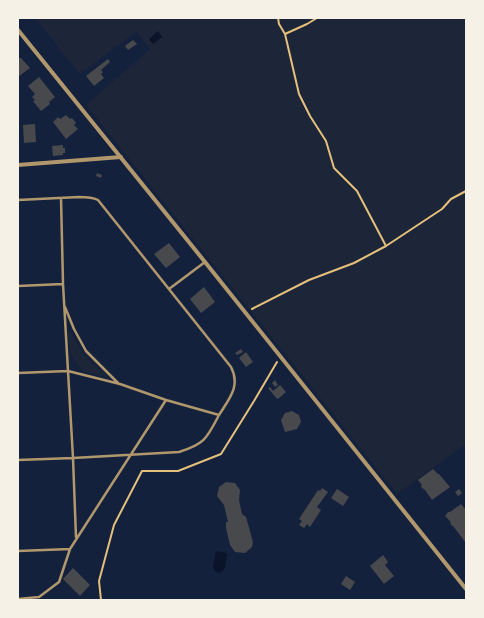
<svg xmlns="http://www.w3.org/2000/svg" width="484" height="618" font-family="Cabin,sans-serif">
<style>
.green{fill:#1d2539}
.water{fill:#0b132b}
.building{fill:#48494c}
.lines{fill:none;stroke-linecap:round;stroke-linejoin:round}
.path{stroke:#e5c07b;stroke-width:2}
.service{stroke:#b1986c;stroke-width:2.5}
.minor{stroke:#b1986c;stroke-width:4}
</style>
<rect width="100%" height="100%" fill="#14213d"/>
<path class="green" d="M 35,18 L 466,18 L 466,444 L 397,494 L 86,105 L 150,49 L 136,32 L 80,74 Z
M 70,331 L 81,350 L 88,359 L 106,375 L 106,377 L 85,372 L 77,364 L 72,355 L 70,350 L 68,332 Z"/>
<path class="water" d="M 158,31 L 162,37 L 153,44 L 149,39 Z
M 216,551 L 227,553 C 226,560 227,571 219,573 L 215,571 L 213,567 Z"/>
<path class="building" d="M 133,40 L 137,44 L 128,50 L 125,46 Z
M 18,58 L 21,58 L 30,68 L 18,77 Z
M 108,59 L 110,62 L 101,70 L 103,72 L 101,74 L 104,78 L 94,86 L 86,76 Z
M 39,77 L 55,97 L 49,102 L 50,104 L 41,111 L 33,101 L 35,100 L 32,97 L 35,94 L 28,86 Z
M 66,115 L 70,119 L 72,118 L 76,123 L 74,125 L 78,129 L 66,139 L 53,122 L 58,117 L 60,119 Z
M 35,124 L 36,142 L 24,143 L 23,125 Z
M 63,145 L 63,148 L 65,148 L 65,153 L 63,153 L 63,155 L 53,156 L 52,146 Z
M 97,173 L 102,175 L 101,178 L 96,176 Z
M 169,243 L 180,257 L 166,268 L 154,254 Z
M 204,287 L 215,302 L 201,313 L 190,299 Z
M 241,349 L 243,352 L 237,355 L 235,353 Z
M 246,352 L 253,362 L 246,367 L 239,358 Z
M 275,380 L 278,385 L 275,387 L 272,383 Z
M 280,385 L 286,392 L 278,399 L 278,398 L 277,399 L 268,388 L 270,387 L 273,391 Z
M 292,411 L 299,415 L 301,422 L 297,429 L 285,432 L 281,420 L 285,413 Z
M 433,469 L 438,474 L 439,474 L 450,487 L 432,500 L 425,490 L 422,488 L 421,486 L 422,485 L 418,480 Z
M 226,482 L 235,483 L 240,490 L 239,500 L 242,514 L 246,517 L 253,542 L 252,547 L 245,553 L 235,552 L 230,545 L 226,528 L 226,522 L 228,522 L 224,505 L 217,496 L 219,487 Z
M 322,488 L 328,492 L 317,507 L 321,510 L 310,527 L 307,524 L 304,528 L 299,525 L 302,521 L 299,519 L 318,490 L 320,491 Z
M 337,489 L 349,497 L 343,506 L 331,498 Z
M 459,489 L 462,493 L 458,496 L 455,492 Z
M 461,504 L 466,510 L 466,543 L 453,526 L 451,525 L 450,521 L 445,516 L 448,512 L 450,512 Z
M 383,555 L 388,562 L 385,565 L 394,576 L 384,584 L 370,566 Z
M 73,568 L 90,585 L 80,596 L 63,579 Z
M 346,576 L 355,582 L 350,590 L 341,584 Z"/>
<g class="lines">
<path class="path" d="M 278,18 L 279,24 L 285,34 L 299,94 L 310,116 L 326,141 L 334,168 L 357,191 L 386,246
M 285,34 L 307,24 L 317,18
M 252,309 L 309,280 L 354,263 L 386,246 L 442,209 L 451,199 L 466,191
M 101,600 L 99,581 L 114,525 L 142,471 L 178,471 L 221,454 L 254,401 L 277,362"/>
<path class="service" d="M 61,198 L 63,283
M 18,200 L 79,197 C 86,197 92,197 98,200 L 231,367 C 241,386 229,399 219,415 L 166,400 L 120,384 L 68,371 L 63,284 L 18,286
M 169,289 L 205,262
M 65,307 L 74,329 L 86,351 L 119,384
M 18,373 L 68,371 L 73,458 L 179,452 C 205,444 207,438 219,415
M 18,460 L 73,458 L 76,537
M 18,551 L 70,549 L 166,400
M 18,599 L 39,597 L 59,582 L 70,549"/>
<path class="minor" d="M 18,30 L 205,262 L 466,589
M 18,165 L 121,157"/>
</g>
<rect width="484" height="618" fill="none" stroke="#f6f1e7" stroke-width="38"/>
</svg>
